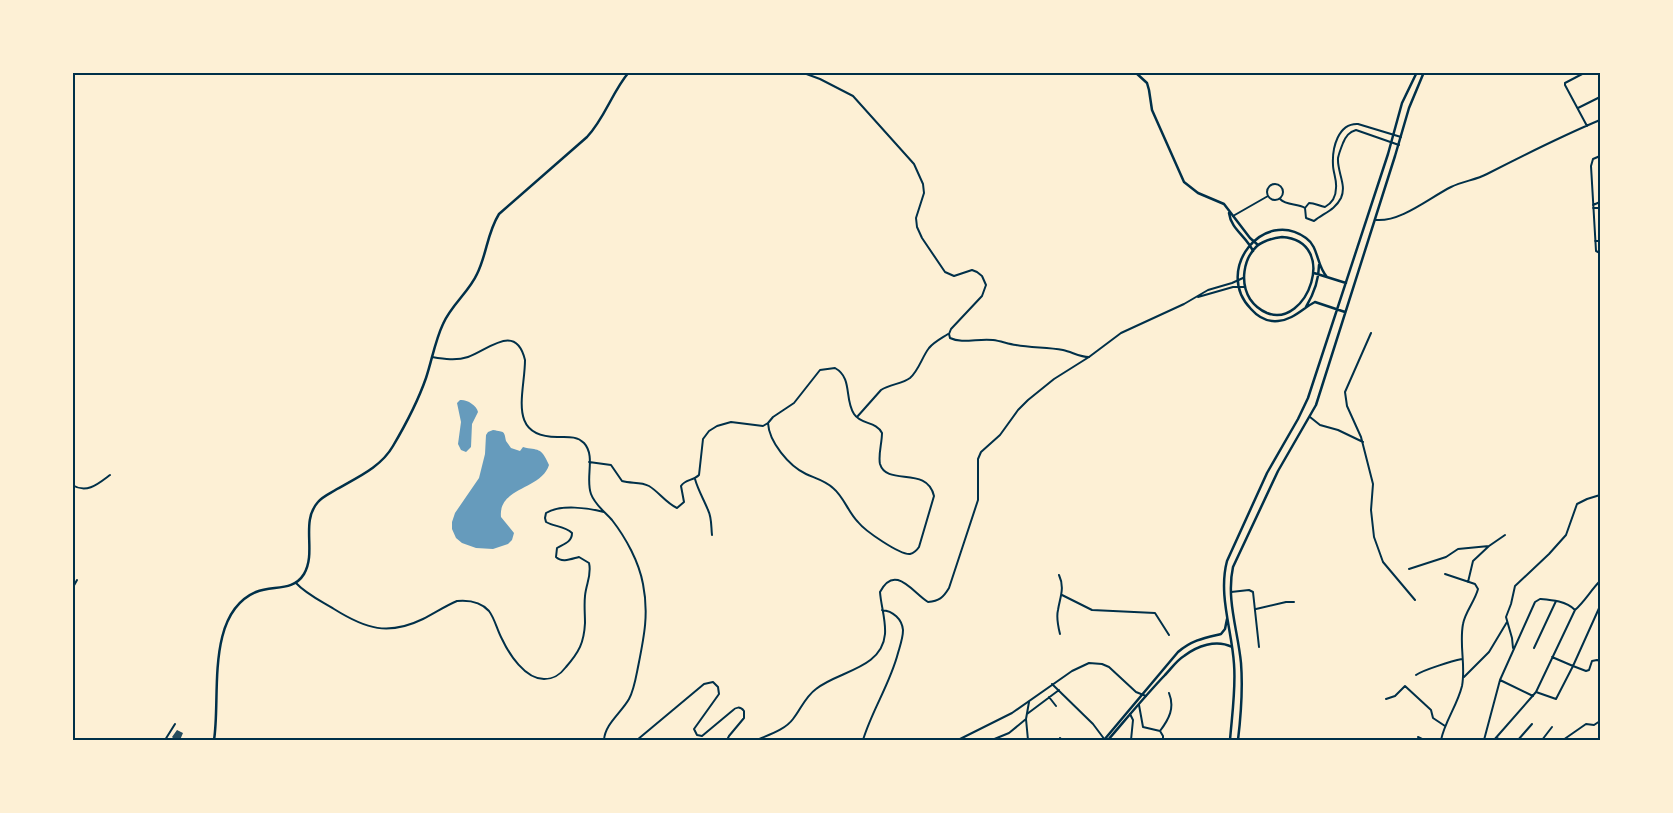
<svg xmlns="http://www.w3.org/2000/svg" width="1673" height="813" font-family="Figtree,sans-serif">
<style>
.water{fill:#669bbc}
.building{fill:#264d5e}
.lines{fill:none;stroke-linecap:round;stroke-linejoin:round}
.minor{stroke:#003049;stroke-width:2}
.tertiary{stroke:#003049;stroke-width:2}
.secondary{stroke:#003049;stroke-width:2.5}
.neatline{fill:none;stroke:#003049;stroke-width:2}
</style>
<rect width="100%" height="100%" fill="#fdf0d5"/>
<path class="water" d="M 460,400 C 466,399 477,405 478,412 L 472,424 L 471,447 L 466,452 L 461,450 L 458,444 L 461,422 L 457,403 Z
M 493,430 C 505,432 504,431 506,441 L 511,448 L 520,451 L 523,447 C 538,451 541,446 549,465 C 541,490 498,487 501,517 L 514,533 L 512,540 L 508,544 L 493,549 L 476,548 L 462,543 L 456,538 L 452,529 L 452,522 L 455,513 L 479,478 L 485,454 L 486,435 L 488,432 Z"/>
<path class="building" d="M 177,730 L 183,733 L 180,740 L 172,740 L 173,738 L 172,737 Z"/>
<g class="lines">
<path class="minor" d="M 1586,72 L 1565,83 L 1565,85 L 1587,126
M 1578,108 L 1600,97
M 1399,145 L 1356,130 C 1349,132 1346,136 1343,143 C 1341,148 1339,153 1338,158 C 1337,172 1347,185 1341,198 C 1335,210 1324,213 1314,221 L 1306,218 L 1305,208 L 1309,203 C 1315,203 1319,206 1325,207 C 1332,203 1336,196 1336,188 C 1337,180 1333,172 1333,165 C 1332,148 1338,123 1358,124 L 1401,137
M 1600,156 L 1593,159 L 1591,166 L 1596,251 L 1600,253
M1267 192a8 8 0 1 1 16 0a8 8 0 1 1-16 0Z
M 1280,199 C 1287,206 1297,203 1305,208
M 1593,205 L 1600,202
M 1593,208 L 1600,208
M 1233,216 L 1268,196
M 1376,220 C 1401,222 1429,198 1451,187 C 1463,181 1476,180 1487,174 C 1524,155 1562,136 1600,120
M 1595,241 L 1600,241
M 1371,333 L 1345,392 L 1347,406 L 1361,437 L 1373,484 L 1371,510 L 1374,537 L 1383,562 L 1415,600
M 432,357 C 444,359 456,361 468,357 C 488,350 516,322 525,360 C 525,393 506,438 559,437 C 568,437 577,436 584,443 C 596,456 585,478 591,494 C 595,505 605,512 612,520 C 626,538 639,562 643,584 C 649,614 644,637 638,667 C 636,677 634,690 629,699 C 621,713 605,724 604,740
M 857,417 L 881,390 C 890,384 902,384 910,378 C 919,370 922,357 929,348 C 934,342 942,338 948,334
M 1310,417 L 1320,425 L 1338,430 L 1363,442
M 589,462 L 611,465 L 622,481 C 631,484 640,481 649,486 C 659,492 666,503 677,508 L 684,502 L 681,486 C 685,479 693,481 699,475 L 703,439 L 709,431 L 717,426 L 731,422 L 763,426 L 768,423 L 773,417 L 794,403 L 820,370 L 835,368 C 853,378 844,399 854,414 C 861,425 876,421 882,433 C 882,443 878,455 880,464 C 887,487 927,465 934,496 L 919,547 C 917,550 914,553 910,554 C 900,555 865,531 858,522 C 848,512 844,497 833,488 C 826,481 815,478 806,474 C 789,466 769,442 768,423
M 695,479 C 698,490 704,500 708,510 C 712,518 711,527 712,535
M 72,485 C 87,494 98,484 110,475
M 1409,569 L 1446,557 L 1458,549 L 1489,546 L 1505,535
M 1059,575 C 1065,588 1060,597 1058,610 C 1056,618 1058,626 1060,634
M 1468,582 L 1473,561 L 1489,546
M 296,583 C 306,594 321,601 334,609 C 366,629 388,636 423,619 C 435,613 445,606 457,601 C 468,600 481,602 489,611 C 495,619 497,630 502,639 C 509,654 525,679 544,679 C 554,679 560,675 566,667 C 579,652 584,643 585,623 C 585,614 584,605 585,596 C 586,584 592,575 589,563 L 579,557 C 571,559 562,563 556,557 L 557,548 C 564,544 572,542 572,533 C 565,526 555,527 546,522 L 545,518 L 546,513 C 561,504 588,508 604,512
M 72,589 L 77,580
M 1231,592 L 1249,590 L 1253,592 L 1259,647
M 1062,595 L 1092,610 L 1155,613 L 1169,635
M 1256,609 L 1286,602 L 1294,602
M 1575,610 C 1585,601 1591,590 1600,581
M 1513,648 L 1512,638 L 1506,617 L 1511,604 L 1515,586 L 1549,554 L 1566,535 L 1577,504 L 1587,499 L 1600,495
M 1534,648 L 1556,601
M 1552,657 L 1573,666 L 1600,606
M 1416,675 C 1423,670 1452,661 1462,659
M 1464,677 L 1489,652 L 1507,622
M 1500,680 L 1533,696
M 1052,684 L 1093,724 L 1105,740
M 1536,692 L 1556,699 L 1573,666 L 1586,671 L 1589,670 L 1592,661 L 1597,660 L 1600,661
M 1049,697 L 1056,706
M 1386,699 L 1395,696 L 1405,686 L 1431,710 L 1433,718 L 1445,726
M 1139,705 L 1143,727 L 1160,731 L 1163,736 L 1163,740
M 1027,714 L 1059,690
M 1130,714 L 1133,720 L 1131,740
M 1160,731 C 1169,719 1175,708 1169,693
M 1418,737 L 1424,740
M 1060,738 L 1062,740
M 1496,738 L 1502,740
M 165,740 L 175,724
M 637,740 L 704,684 L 713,682 L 718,687 L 719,694 L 694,729 L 697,735 L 702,736 L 732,711 C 736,707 740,706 744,711 L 744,718 L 729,736 L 727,740
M 757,740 C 768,735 785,730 793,719 C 801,709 805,697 816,689 C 838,671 882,669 885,634 C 886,620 881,606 880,592 C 895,563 913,593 928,602 C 939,601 943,598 949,588 L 978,500 L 978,459 L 981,452 L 1000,435 L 1018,410 L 1028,400 L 1054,379 L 1089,357
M 863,740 C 872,710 890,684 898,653 C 900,646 903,638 903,630 C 902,619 893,611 882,610
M 992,740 L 1009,733 L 1026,719
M 1028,740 L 1026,719 L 1029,702
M 1441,740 C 1445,721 1457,706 1462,686 C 1466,666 1459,645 1463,624 C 1465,612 1475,601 1478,589 L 1475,584 L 1445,574
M 1484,740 L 1500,680 L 1535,602 L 1540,599 C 1552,600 1566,601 1575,610 L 1536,692 L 1494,740
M 1518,740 L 1532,724
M 1542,740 L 1552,727
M 1563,740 L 1586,724 L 1594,725 L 1600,721"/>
<path class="tertiary" d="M 801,72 L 820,79 L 853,96 L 914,164 L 923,184 L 924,193 L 916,218 L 917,227 L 922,238 L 945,272 L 954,276 L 972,270 L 977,272 L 982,276 L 986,285 L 982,296 L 951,329 L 949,334 L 950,338 C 962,344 979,338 993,340 C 1001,341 1008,344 1016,345 C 1031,348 1047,347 1063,350 C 1072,352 1080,357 1089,357 L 1121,333 L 1184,304 L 1208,290 L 1232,283 L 1243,278
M 1198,297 L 1233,287 L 1244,287
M 958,740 L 1012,713 L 1072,671 L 1089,663 L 1102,664 L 1109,667 L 1136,692 L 1146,696"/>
<path class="secondary" d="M 1135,72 L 1147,83 L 1149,90 L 1152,110 L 1184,182 L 1198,193 L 1224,204 L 1250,238 L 1258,245
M 1229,213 C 1231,229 1246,236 1253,251
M 1282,237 C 1340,241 1307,329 1267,313 C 1260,310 1254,305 1250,299 C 1240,283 1243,259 1257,246 C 1263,241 1274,238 1282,237 Z
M 1314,273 L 1346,283
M 1315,302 C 1303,308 1293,320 1278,321 C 1268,322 1258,317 1251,309 C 1213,270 1264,207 1306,238 C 1319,247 1316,265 1327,277
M 1315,302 L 1345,312
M 1306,307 C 1313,295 1319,279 1319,265
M 214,740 C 221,697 205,614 256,592 C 273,585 293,592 304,574 C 317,552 300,522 318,502 C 323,496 331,493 337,489 C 358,477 381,467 393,446 C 406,424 418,401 426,378 C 432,360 435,341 443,324 C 451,305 469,292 477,274 C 487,254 487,233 499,214 L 587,137 C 605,118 612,92 629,72
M 1104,740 L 1178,652 C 1192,640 1204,638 1221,634 L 1225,629 L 1227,619
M 1108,740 C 1127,718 1145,696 1165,675 C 1171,669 1176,661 1184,656 C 1197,646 1216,639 1232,647
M 1230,740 C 1232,715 1236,689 1234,664 C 1232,630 1218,595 1227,561 L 1267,473 L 1298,419 L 1308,398 L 1388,154 L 1402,103 L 1417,72
M 1238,740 C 1241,715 1243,689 1241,663 C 1238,631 1226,599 1233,567 L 1278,471 L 1316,405 L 1395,156 L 1409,108 L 1424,72"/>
</g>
<rect width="1673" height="813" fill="none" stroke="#fdf0d5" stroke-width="148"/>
<rect x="74" y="74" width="1525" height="665" class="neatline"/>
</svg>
